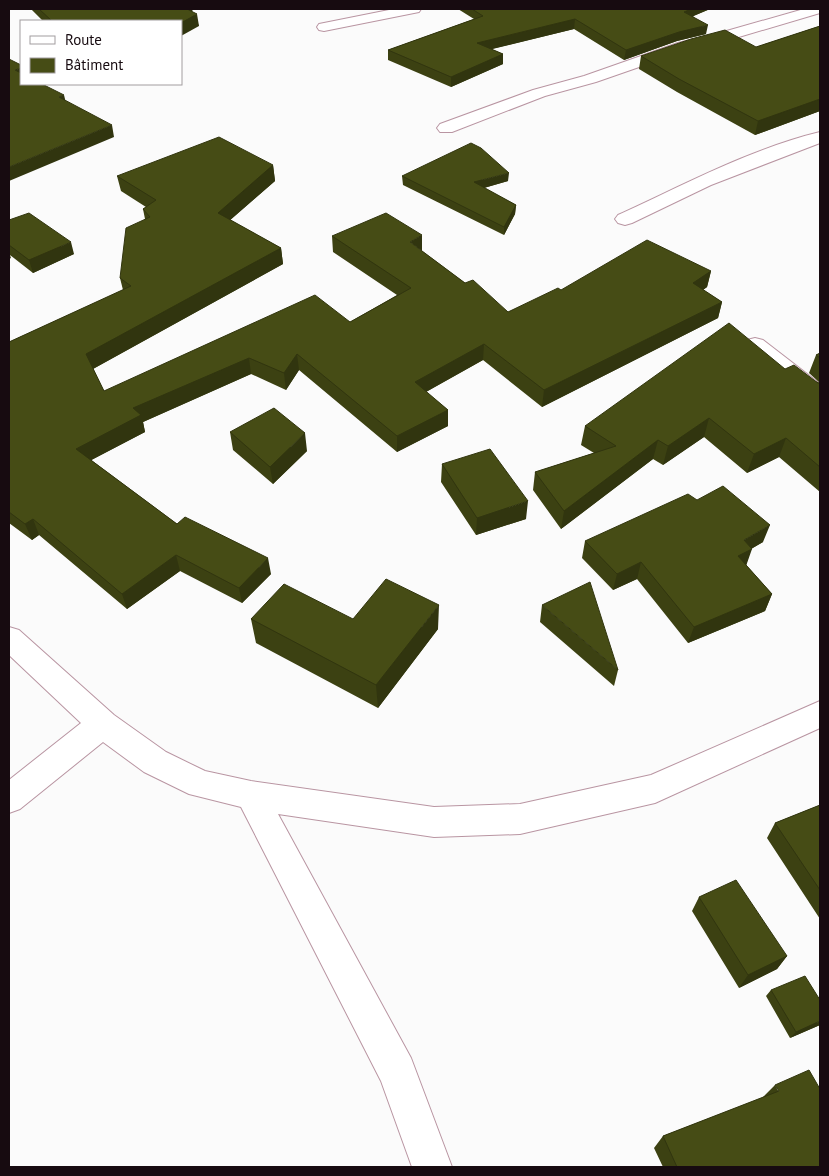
<svg xmlns="http://www.w3.org/2000/svg" width="829" height="1176" font-family="'PT Sans',sans-serif">
<style>
.lines{fill:none;stroke-linecap:round;stroke-linejoin:round}
.minor-casing{stroke:#b995a2;stroke-width:2}
.minor{fill:#fff;fill-rule:evenodd}
.wall{fill:#3c4112}
.shaded-wall{fill:#31350f}
.building{fill:#464c15;stroke:#31350f}
</style>
<rect width="100%" height="100%" fill="#fbfbfb"/>
<g class="lines">
<g class="minor-casing">
<path id="minor" d="M 394,9 L 421,9 L 419,12 L 324,31 L 319,30 L 317,27 L 319,24 Z
M 804,9 L 820,9 L 820,13 L 732,39 L 688,50 L 596,82 L 545,96 L 452,132 L 440,132 L 437,128 L 440,124 L 533,90 L 584,76 L 678,43 L 723,32 Z
M 820,132 L 820,143 L 711,185 L 632,223 L 625,225 L 618,223 L 615,219 L 618,215 C 684,185 750,149 820,132 Z
M 755,338 L 763,340 L 820,384 L 820,402 L 812,400 L 747,350 L 744,345 L 747,340 Z
M 9,627 L 19,630 L 114,715 L 166,752 L 205,771 L 251,781 L 434,807 L 520,804 L 651,775 L 820,701 L 820,728 L 655,803 L 520,834 L 434,837 L 278,814 L 411,1058 L 452,1167 L 412,1167 L 381,1081 L 241,807 L 189,794 L 144,772 L 103,742 L 20,809 L 9,813 L 9,780 L 81,723 L 9,655 Z"/>
</g>
<use href="#minor" class="minor"/>
</g>
<path class="wall" d="M 31,9 L 193,9 L 192,11 L 199,26 L 181,21 L 43,21 Z
M 458,9 L 710,9 L 693,16 L 706,34 L 677,41 L 624,60 L 574,29 L 491,49 L 503,54 L 503,64 L 451,87 L 388,60 L 388,50 L 474,19 Z
M 820,26 L 820,111 L 755,135 L 677,92 L 639,69 L 641,56 L 756,47 Z
M 273,165 L 275,181 L 230,220 L 281,248 L 283,264 L 93,369 L 104,391 L 350,322 L 397,295 L 333,252 L 332,236 L 422,251 L 465,283 L 508,312 L 561,290 L 711,271 L 707,287 L 703,290 L 722,302 L 718,318 L 542,407 L 483,360 L 426,392 L 448,410 L 448,426 L 397,452 L 299,370 L 286,390 L 251,374 L 143,422 L 145,432 L 91,460 L 177,524 L 271,574 L 242,603 L 180,571 L 127,609 L 39,535 L 32,540 L 9,523 L 9,342 L 123,290 L 120,278 L 145,219 L 143,209 L 146,207 L 121,191 L 117,176 Z
M 402,176 L 508,181 L 484,188 L 516,205 L 515,214 L 504,235 L 403,185 Z
M 9,220 L 74,254 L 33,273 L 10,255 L 11,258 L 9,259 Z
M 820,353 L 820,383 L 809,373 L 816,355 Z
M 785,369 L 820,383 L 820,492 L 779,457 L 747,473 L 704,437 L 663,465 L 653,459 L 561,529 L 533,490 L 535,472 L 594,453 L 581,445 L 585,426 Z
M 230,432 L 307,451 L 273,484 L 233,450 Z
M 442,464 L 526,519 L 476,535 L 441,482 Z
M 585,541 L 763,542 L 751,549 L 746,565 L 772,594 L 765,611 L 688,643 L 637,579 L 613,590 L 582,558 Z
M 542,605 L 618,670 L 614,686 L 540,622 Z
M 251,619 L 353,619 L 438,629 L 378,708 L 256,643 Z
M 820,805 L 820,919 L 767,838 L 775,823 Z
M 699,897 L 787,956 L 777,969 L 739,988 L 692,911 Z
M 771,990 L 820,1025 L 790,1038 L 766,996 Z
M 775,1085 L 820,1167 L 663,1167 L 654,1148 L 663,1136 L 762,1098 Z"/>
<path class="shaded-wall" d="M 186,9 L 193,9 L 188,19 L 197,14 L 199,26 L 181,36 L 181,23 Z
M 691,9 L 710,9 L 682,21 L 684,12 Z
M 575,19 L 574,29 L 476,53 L 477,43 Z
M 708,25 L 706,34 L 677,41 L 624,60 L 626,50 L 679,32 Z
M 503,54 L 503,64 L 451,87 L 451,77 Z
M 21,68 L 21,80 L 15,70 Z
M 64,95 L 67,107 L 59,97 Z
M 820,99 L 820,111 L 755,135 L 758,121 Z
M 112,125 L 114,137 L 9,181 L 9,167 Z
M 273,165 L 275,181 L 220,229 L 218,213 Z
M 509,173 L 508,181 L 473,191 L 474,182 Z
M 516,205 L 515,214 L 504,235 L 504,227 Z
M 422,235 L 422,251 L 410,242 Z
M 71,242 L 74,254 L 33,273 L 29,260 Z
M 281,248 L 283,264 L 91,370 L 86,354 Z
M 711,271 L 707,287 L 690,299 L 693,283 Z
M 722,302 L 718,318 L 542,407 L 544,390 Z
M 484,344 L 483,360 L 415,398 L 415,382 Z
M 297,354 L 299,370 L 286,390 L 284,373 Z
M 249,358 L 251,374 L 143,422 L 145,432 L 82,465 L 76,449 L 133,408 Z
M 448,410 L 448,426 L 397,452 L 397,436 Z
M 709,418 L 704,437 L 663,465 L 668,446 Z
M 305,433 L 307,451 L 273,484 L 270,467 Z
M 786,438 L 779,457 L 747,473 L 754,454 Z
M 658,440 L 653,459 L 561,529 L 564,511 Z
M 528,501 L 526,519 L 476,535 L 477,518 Z
M 33,519 L 39,535 L 32,540 L 25,524 Z
M 770,525 L 763,542 L 744,553 L 752,549 L 746,566 L 732,572 L 744,540 Z
M 176,555 L 180,571 L 127,609 L 122,594 Z
M 268,558 L 271,574 L 242,603 L 239,588 Z
M 641,562 L 637,579 L 613,590 L 617,574 Z
M 772,594 L 765,611 L 688,643 L 694,627 Z
M 439,605 L 438,629 L 378,708 L 376,685 Z
M 787,956 L 777,969 L 739,988 L 748,975 Z
M 820,1021 L 820,1025 L 790,1038 L 796,1032 Z"/>
<path class="building" d="M 39,9 L 187,9 L 197,14 L 181,23 L 181,21 L 52,21 Z
M 472,9 L 691,9 L 684,12 L 708,25 L 679,32 L 626,50 L 575,19 L 477,43 L 503,54 L 451,77 L 388,50 L 483,16 Z
M 820,26 L 820,99 L 758,121 L 679,79 L 641,56 L 691,39 L 725,30 L 756,47 Z
M 9,59 L 21,65 L 21,68 L 15,70 L 21,73 L 21,84 L 42,84 L 64,95 L 59,97 L 112,125 L 9,167 Z
M 219,137 L 273,165 L 218,213 L 281,248 L 86,354 L 104,391 L 315,295 L 350,322 L 411,288 L 332,236 L 386,213 L 422,235 L 410,242 L 465,283 L 473,280 L 508,312 L 558,288 L 561,290 L 647,240 L 711,271 L 693,283 L 722,302 L 544,390 L 484,344 L 415,382 L 448,410 L 397,436 L 297,354 L 284,373 L 249,358 L 133,408 L 141,415 L 76,449 L 177,524 L 185,517 L 268,558 L 239,588 L 176,555 L 122,594 L 33,519 L 25,524 L 9,512 L 9,342 L 131,286 L 120,278 L 126,228 L 150,217 L 143,209 L 156,200 L 117,176 Z
M 471,143 L 481,148 L 509,173 L 474,182 L 516,205 L 504,227 L 402,176 Z
M 29,213 L 71,242 L 29,260 L 9,245 L 9,220 Z
M 729,323 L 785,369 L 794,365 L 818,383 L 820,383 L 820,467 L 786,438 L 754,454 L 709,418 L 668,446 L 658,440 L 564,511 L 535,472 L 616,446 L 585,426 Z
M 820,353 L 820,358 L 816,355 Z
M 274,408 L 305,433 L 270,467 L 230,432 Z
M 490,449 L 528,501 L 477,518 L 442,464 Z
M 723,486 L 770,525 L 744,540 L 752,549 L 738,556 L 772,594 L 694,627 L 641,562 L 617,574 L 585,541 L 688,494 L 697,500 Z
M 386,579 L 439,605 L 376,685 L 251,619 L 284,584 L 353,619 Z
M 590,582 L 618,670 L 542,605 Z
M 820,805 L 820,890 L 775,823 Z
M 736,880 L 787,956 L 748,975 L 699,897 Z
M 805,976 L 820,1000 L 820,1021 L 796,1032 L 771,990 Z
M 809,1070 L 820,1089 L 820,1167 L 677,1167 L 663,1136 L 779,1091 L 775,1085 Z"/>
<rect width="829" height="1176" fill="none" stroke="#170b10" stroke-width="20"/>
<rect x="20" y="20" width="162" height="65" fill="#ffffff" stroke="#a29d9f"/>
<rect x="30" y="36" width="25" height="8" fill="#ffffff" stroke="#a29d9f"/>
<text x="65" y="45" font-size="15" fill="#170b10">Route</text>
<rect x="30" y="58" width="25" height="15" fill="#464c15" stroke="#a29d9f"/>
<text x="65" y="70" font-size="15" fill="#170b10">Bâtiment</text>
</svg>
